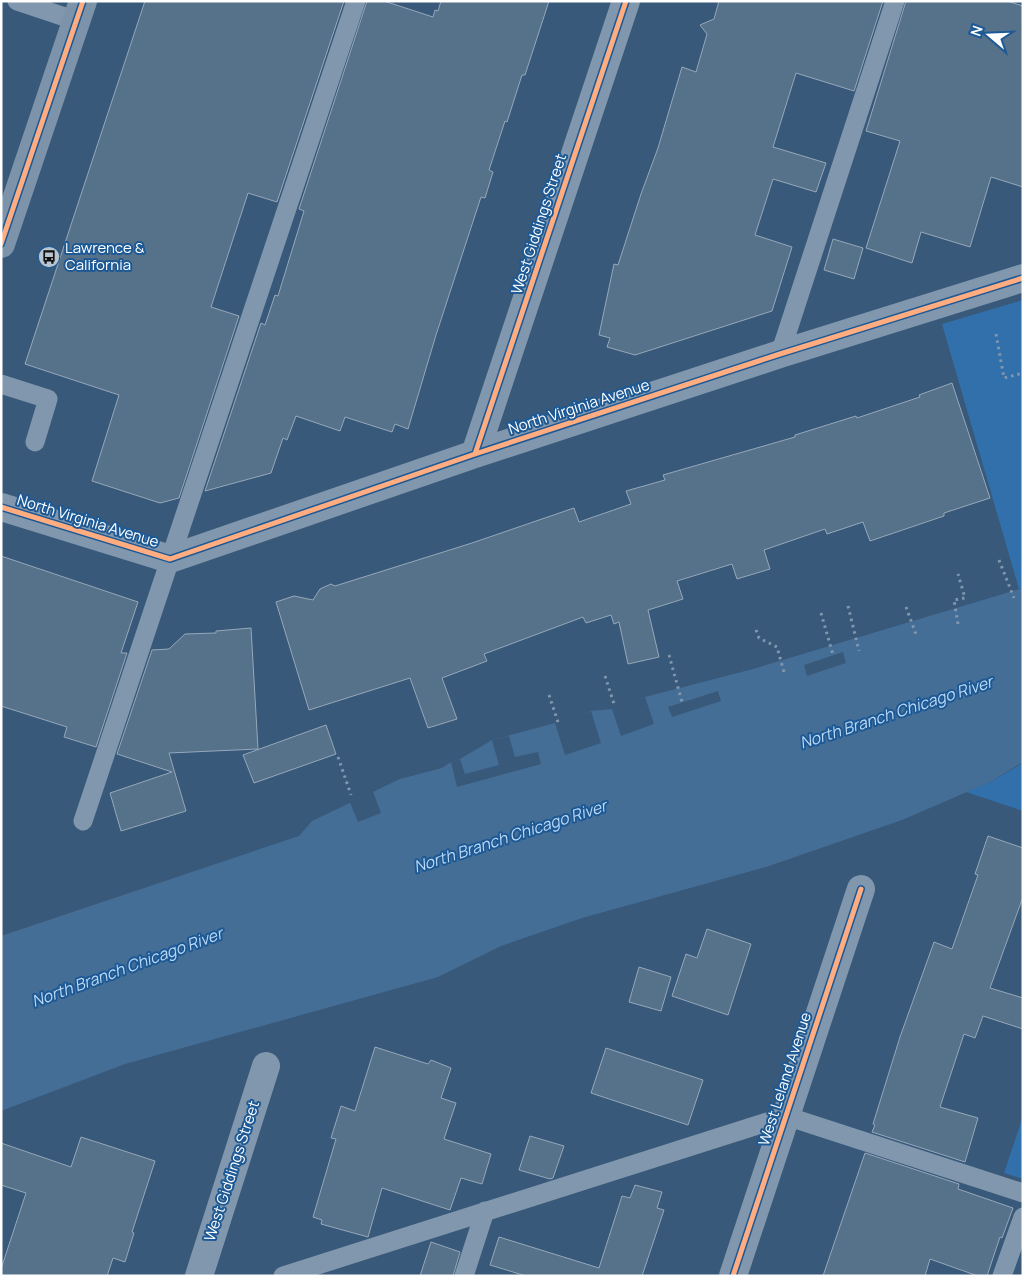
<svg xmlns="http://www.w3.org/2000/svg" width="1024" height="1277" font-family="Manrope,sans-serif">
<style>
.green{fill:#3270ab}
.water{fill:#456e97}
.pier{fill:#38597a}
.building{fill:#56718a;stroke:#96a8ba}
.lines{fill:none;stroke-linecap:round;stroke-linejoin:round}
.path{stroke:#8197ad;stroke-width:3;stroke-dasharray:2.5 4;stroke-linecap:butt}
.service{stroke:#8197ad;stroke-width:19}
.minor{stroke:#8197ad;stroke-width:28}
.secondary{stroke:#7c93a9;stroke-width:28}
.cycleway-casing{stroke:#1d5995;stroke-width:8}
.cycleway{stroke:#ffac80;stroke-width:5}
.labels{text-anchor:middle;stroke-width:4;stroke-linejoin:round;paint-order:stroke}
.street-label{font-size:15px;fill:#fff;stroke:#1d5995}
.poi-label{font-size:15px;fill:#fff;stroke:#1d5995;text-anchor:start}
.water-label{font-size:16px;font-style:italic;fill:#bcdaf6;stroke:#1d5995}
</style>
<rect width="100%" height="100%" fill="#38597a"/>
<path class="green" d="M 1023,300 L 1023,588 L 1019,589 L 942,324 Z
M 1023,763 L 1023,811 L 966,792 L 990,782 Z
M 1023,1116 L 1023,1179 L 1004,1173 Z"/>
<path class="water" d="M 1023,588 L 1023,762 L 990,782 L 902,820 L 766,867 L 582,918 L 501,946 L 438,977 L 125,1064 L 1,1111 L 1,936 L 299,836 L 312,821 L 400,779 L 442,768 L 451,762 L 460,759 L 492,740 L 555,723 L 591,711 L 612,709 L 645,697 L 753,669 Z"/>
<path class="pier" d="M 843,652 L 846,663 L 807,676 L 804,665 Z
M 718,691 L 721,701 L 672,717 L 668,707 Z
M 645,697 L 654,724 L 621,736 L 612,709 Z
M 591,711 L 601,743 L 565,755 L 555,723 Z
M 509,736 L 515,757 L 538,752 L 541,764 L 457,787 L 451,762 L 460,759 L 465,774 L 499,765 L 492,740 Z
M 372,789 L 381,813 L 358,822 L 349,800 Z"/>
<path class="building" d="M 145,1 L 344,1 L 277,202 L 248,193 L 211,307 L 239,316 L 179,498 L 160,503 L 92,481 L 119,395 L 25,364 Z
M 367,1 L 384,1 L 433,17 L 435,10 L 438,11 L 441,1 L 549,1 L 525,75 L 522,75 L 507,122 L 505,121 L 489,170 L 493,172 L 485,198 L 481,197 L 436,335 L 408,429 L 395,424 L 392,432 L 345,417 L 340,431 L 296,416 L 287,440 L 283,438 L 271,473 L 205,491 L 261,323 L 265,325 L 275,295 L 278,296 L 304,211 L 299,209 Z
M 719,1 L 883,1 L 854,91 L 796,73 L 773,147 L 826,163 L 816,192 L 773,179 L 755,235 L 792,247 L 772,311 L 635,355 L 607,347 L 610,338 L 599,335 L 614,264 L 618,265 L 641,194 L 658,148 L 682,67 L 696,72 L 707,34 L 700,25 L 714,19 Z
M 906,1 L 1007,1 L 1023,6 L 1023,187 L 991,177 L 970,247 L 921,232 L 912,263 L 866,248 L 900,141 L 866,131 Z
M 833,239 L 863,248 L 854,279 L 824,270 Z
M 952,383 L 990,498 L 944,513 L 944,516 L 870,541 L 863,522 L 827,534 L 825,529 L 764,550 L 770,569 L 737,579 L 732,564 L 677,581 L 683,599 L 648,610 L 659,657 L 628,664 L 619,622 L 614,624 L 611,615 L 586,623 L 583,617 L 484,654 L 487,661 L 442,678 L 457,719 L 428,728 L 410,678 L 309,710 L 276,602 L 294,596 L 313,600 L 320,589 L 331,584 L 335,586 L 472,543 L 574,508 L 579,522 L 631,504 L 626,491 L 665,480 L 663,475 L 795,437 L 795,435 L 856,416 L 857,418 L 920,397 L 919,395 Z
M 1,556 L 138,602 L 121,653 L 127,653 L 96,747 L 64,737 L 67,727 L 1,706 Z
M 251,628 L 258,749 L 169,753 L 186,811 L 121,831 L 110,793 L 172,772 L 117,754 L 152,650 L 169,649 L 185,634 L 216,633 L 216,631 Z
M 326,725 L 336,754 L 254,783 L 243,755 Z
M 988,836 L 1023,848 L 1023,897 L 990,988 L 1023,998 L 1023,1029 L 983,1016 L 975,1038 L 964,1034 L 940,1107 L 978,1118 L 965,1162 L 872,1132 L 875,1125 L 873,1124 L 900,1037 L 934,942 L 952,949 L 978,875 L 975,874 Z
M 707,929 L 751,944 L 728,1015 L 672,996 L 686,954 L 697,958 Z
M 639,967 L 671,977 L 661,1011 L 629,1002 Z
M 375,1047 L 428,1064 L 431,1060 L 451,1068 L 441,1098 L 456,1103 L 444,1139 L 491,1154 L 482,1184 L 461,1178 L 450,1210 L 382,1188 L 368,1237 L 321,1224 L 322,1220 L 313,1217 L 336,1139 L 331,1138 L 341,1106 L 355,1111 Z
M 606,1048 L 703,1080 L 688,1125 L 591,1093 Z
M 530,1136 L 564,1146 L 553,1178 L 550,1179 L 519,1170 Z
M 81,1137 L 155,1161 L 132,1232 L 134,1233 L 125,1262 L 113,1258 L 107,1276 L 1,1276 L 1,1269 L 26,1193 L 1,1185 L 1,1143 L 71,1167 Z
M 865,1153 L 959,1184 L 958,1189 L 1013,1208 L 1002,1238 L 1000,1237 L 987,1276 L 978,1276 L 930,1259 L 925,1276 L 823,1276 Z
M 635,1185 L 662,1192 L 657,1208 L 664,1210 L 642,1276 L 526,1276 L 490,1265 L 499,1237 L 599,1268 L 622,1196 L 630,1198 Z
M 431,1242 L 460,1252 L 453,1276 L 420,1276 Z"/>
<g class="lines">
<path class="path" d="M 996,334 L 1004,378 L 1023,373
M 999,560 L 1014,598
M 848,606 L 859,651
M 906,607 L 917,637
M 821,613 L 833,655
M 958,624 L 954,600 L 965,598 L 958,574
M 756,630 L 759,638 L 777,647 L 784,672
M 669,655 L 682,702
M 605,676 L 615,707
M 549,695 L 558,722
M 338,757 L 351,795"/>
<path class="service" d="M 17,1 L 77,21
M 780,354 L 895,1
M 1,384 L 48,399 L 35,442
M 83,821 L 356,1
M 283,1276 L 786,1116 L 1023,1193
M 464,1276 L 485,1211
M 1002,1276 L 1023,1217"/>
<path class="minor" d="M 475,454 L 626,1
M 1,507 L 170,559 L 475,454 L 780,354 L 1023,278
M 199,1276 L 266,1066
M 733,1276 L 861,889"/>
<path class="secondary" d="M 1,244 L 83,1"/>
<g class="cycleway-casing">
<path id="cycleway" d="M 1,244 L 83,1
M 475,454 L 626,1
M 1,507 L 170,559 L 475,454 L 780,354 L 1023,278
M 733,1276 L 861,889"/>
</g>
<use href="#cycleway" class="cycleway"/>
</g>
<defs>
<g id="bus-disc" transform="scale(1.125)"><circle r="9.5" fill="#b9c5d0" stroke="#1d5995"/><path d="M-5-6H5V4H4V6H2V4H-2V6H-4V4H-5ZM-3.5-4V0h7V-4ZM-3.5 1.2v1.5H-2V1.2ZM2 1.2v1.5H3.5V1.2Z" fill="#111"/></g>
</defs>
<g fill-rule="evenodd">
<use href="#bus-disc" x="49" y="257"/>
</g>
<g class="labels">
<g class="street-label">
<text transform="translate(539 224) rotate(-72)" y="5">West Giddings Street</text>
<text transform="translate(579 407) rotate(-18)" y="5">North Virginia Avenue</text>
<text transform="translate(88 521) rotate(17)" y="5">North Virginia Avenue</text>
<text transform="translate(785 1079) rotate(-72)" y="5">West Leland Avenue</text>
<text transform="translate(232 1171) rotate(-72)" y="5">West Giddings Street</text>
</g>
<g class="poi-label">
<text x="65" y="253">Lawrence &amp;<tspan x="65" dy="17">California</tspan></text>
</g>
<g class="water-label">
<text transform="translate(896 712) rotate(-18)" y="6">North Branch Chicago River</text>
<text transform="translate(510 836) rotate(-18)" y="6">North Branch Chicago River</text>
<text transform="translate(127 967) rotate(-20)" y="6">North Branch Chicago River</text>
</g>
</g>
<rect width="1024" height="1277" fill="none" stroke="#ffffff" stroke-width="5"/>
<g transform="translate(989 35) rotate(289)" stroke="#1d5995" stroke-width="4" paint-order="stroke">
<path d="M0-4L9 19L0 12L-9 19Z" fill="#ffffff"/>
<text y="-8" font-size="14" font-weight="bold" text-anchor="middle" fill="#ffffff">N</text>
</g>
</svg>
